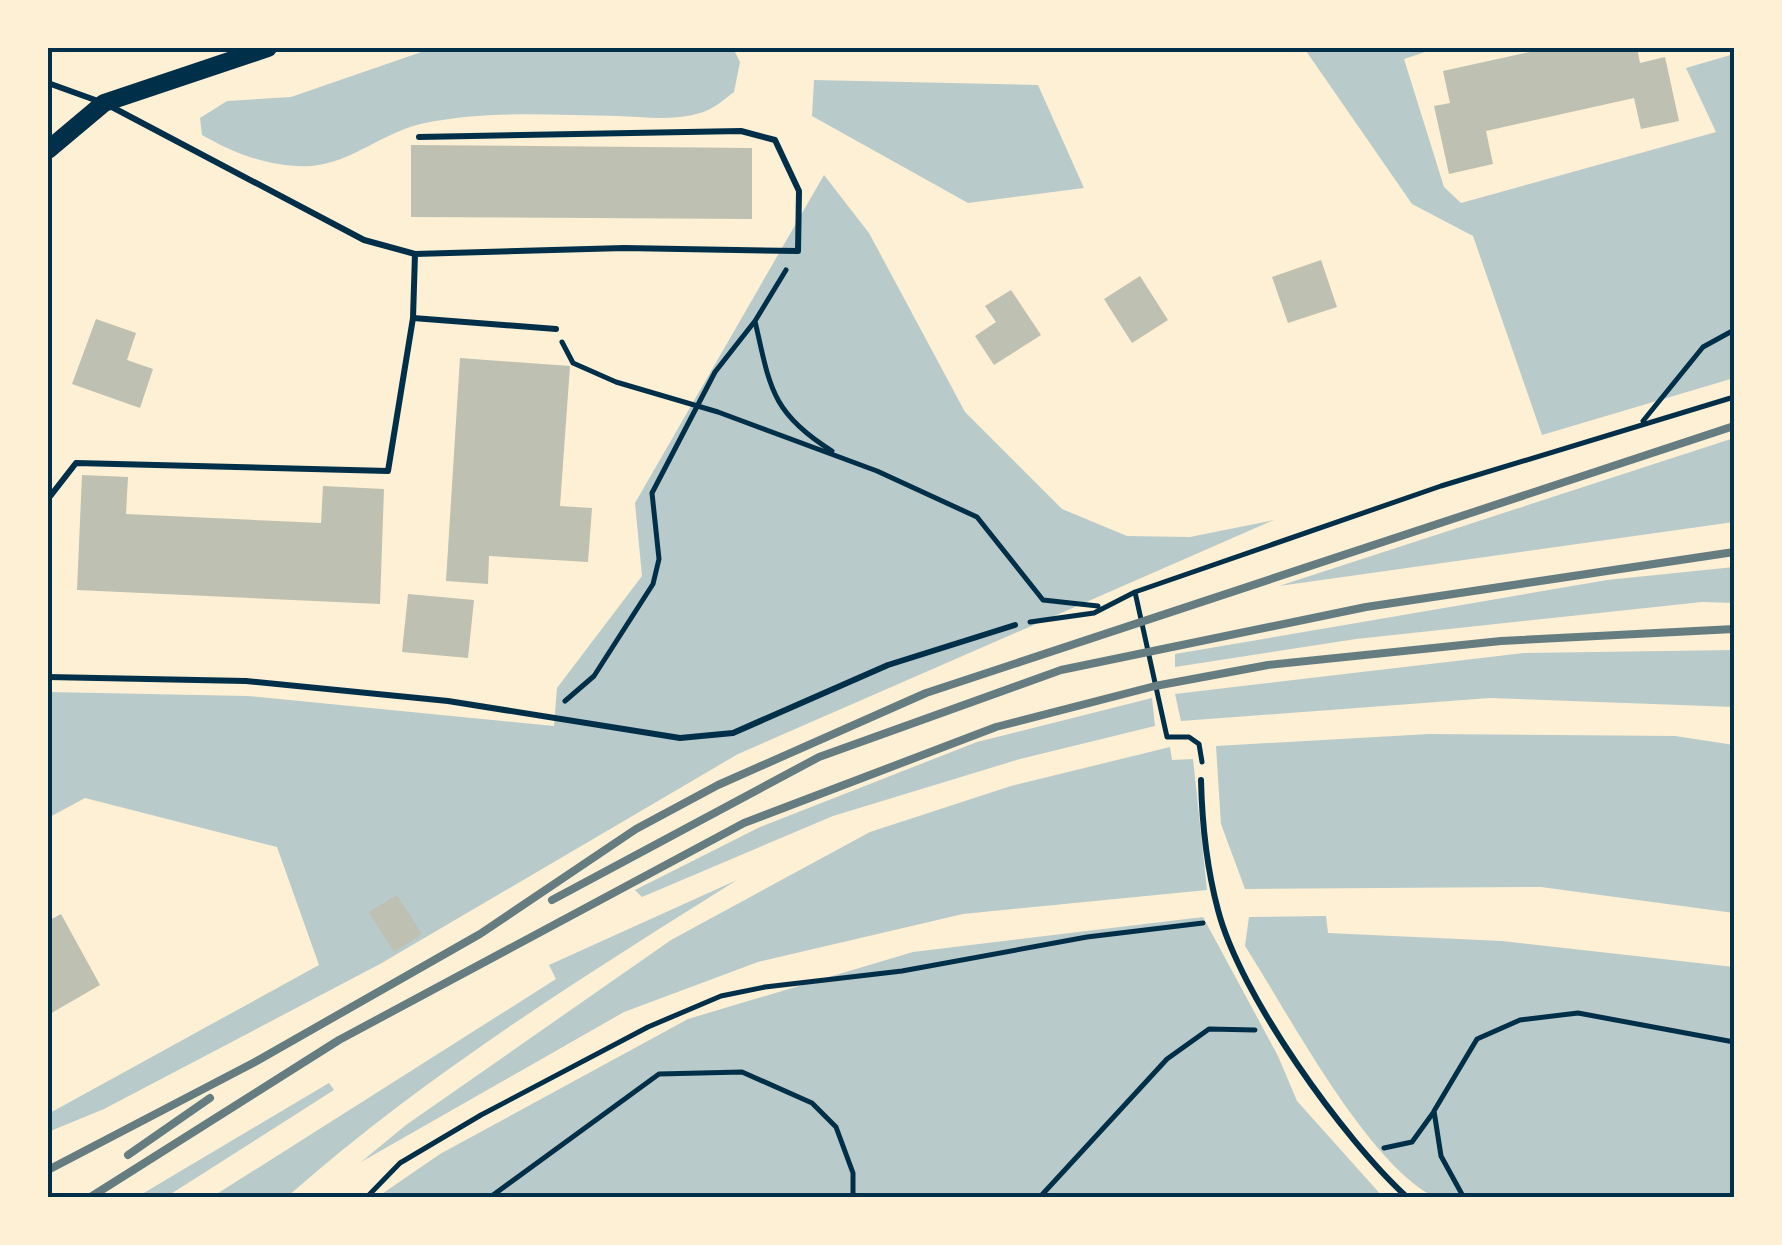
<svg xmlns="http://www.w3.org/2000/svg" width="1782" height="1245" font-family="'Sofia Sans Condensed',sans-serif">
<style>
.green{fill:#b9caca}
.building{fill:#bec0b2}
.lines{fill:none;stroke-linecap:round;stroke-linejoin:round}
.path{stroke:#003049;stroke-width:5}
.service{stroke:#003049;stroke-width:6}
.secondary{stroke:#003049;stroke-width:18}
.rail{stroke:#657d81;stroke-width:8}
.neatline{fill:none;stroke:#003049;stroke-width:4}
</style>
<rect width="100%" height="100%" fill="#fdf0d5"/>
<path class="green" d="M 433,48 L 733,48 L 740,62 L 734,92 C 726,98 717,106 708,110 C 681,122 646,117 617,116 C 553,115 487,110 425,123 C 384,131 352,163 311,166 C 272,168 235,154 202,135 L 200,118 L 227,101 L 291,97 Z
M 1304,48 L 1437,48 L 1404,59 L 1444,187 L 1461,203 L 1716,132 L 1686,68 L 1734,54 L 1734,378 L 1542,435 L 1473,236 L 1412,204 Z
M 814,80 L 1038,85 L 1084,188 L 968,203 L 812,116 Z
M 824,175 L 869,233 L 965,412 L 1062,509 L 1127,536 L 1190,537 L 1274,520 L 738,754 L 380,964 L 104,1109 L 48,1132 L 48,1114 L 319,965 L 277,847 L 85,798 L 48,818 L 48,692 L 248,696 L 554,726 L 557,688 L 642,576 L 635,503 Z
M 1734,438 L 1734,522 L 1279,586 Z
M 1734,567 L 1734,603 L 1702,602 L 1356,639 L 1175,667 L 1175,654 L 1607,580 Z
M 1734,650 L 1734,707 L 1490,698 L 1181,721 L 1175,694 L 1524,653 Z
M 1152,698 L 1155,726 L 1020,759 L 833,816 L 642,897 L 635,890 L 760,827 L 977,742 Z
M 1429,734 L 1675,736 L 1734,745 L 1734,913 L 1541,887 L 1245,889 L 1221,824 L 1216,746 Z
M 1170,747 L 1172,760 L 1193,759 L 1207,890 L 963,914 L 758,962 L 624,1012 L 361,1162 L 406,1125 L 671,940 L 870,832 L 1011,786 Z
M 737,880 C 581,978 425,1075 287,1197 L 212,1197 L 556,979 L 549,965 Z
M 1326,916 L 1328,933 L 1502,941 L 1734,967 L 1734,1197 L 1437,1198 C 1369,1168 1287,1011 1245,946 L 1249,917 Z
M 1203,917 L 1278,1056 L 1297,1101 L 1383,1197 L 376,1198 L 440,1154 L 688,1019 L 913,952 Z
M 329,1083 L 334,1090 L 166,1197 L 137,1197 Z"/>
<path class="building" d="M 1548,48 L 1637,48 L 1640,63 L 1665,57 L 1679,121 L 1641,129 L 1634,98 L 1486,131 L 1493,164 L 1449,174 L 1434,106 L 1450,103 L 1443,71 Z
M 411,145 L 752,148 L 752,219 L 411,217 Z
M 1321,260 L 1337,307 L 1288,323 L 1272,277 Z
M 1140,276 L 1168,320 L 1132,343 L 1104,299 Z
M 1011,290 L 1041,335 L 994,365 L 975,336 L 996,322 L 985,306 Z
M 96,319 L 136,333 L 127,360 L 153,369 L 140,408 L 72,384 Z
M 460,358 L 570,366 L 560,506 L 592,508 L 588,562 L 489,556 L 488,584 L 446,581 Z
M 82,475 L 128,477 L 126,514 L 321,523 L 323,486 L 384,489 L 380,604 L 77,590 Z
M 408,594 L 474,600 L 468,658 L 402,652 Z
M 397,895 L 422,934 L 394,952 L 369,912 Z
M 61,914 L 100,985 L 48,1015 L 48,921 Z"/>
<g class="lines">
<path class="path" d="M 786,270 L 755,321 C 770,387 771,413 832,451
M 562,342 L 573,363 L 616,382 L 718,412 L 877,471 L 977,517 L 1043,600 L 1098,606
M 1643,421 L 1703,347 L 1734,330
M 1135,592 L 1167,737 L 1189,737 L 1199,744 L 1202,762
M 1030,622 L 1094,613 L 1135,592 L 1441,486 L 1734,397
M 565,701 L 594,676 L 653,584 L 659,559 L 652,493 L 715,372 L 755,321
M 1384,1148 L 1412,1142 L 1433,1113
M 366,1198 L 400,1163 L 481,1115 L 648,1027 L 721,996 L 765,987 L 902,971 L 1087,937 L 1203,923
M 489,1198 L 659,1074 L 742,1072 L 812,1103 L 836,1127 L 853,1173 L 853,1198
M 1039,1198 L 1167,1059 L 1209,1029 L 1255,1030
M 1464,1198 L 1441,1156 L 1434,1111 L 1477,1039 L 1520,1020 L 1578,1013 L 1734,1042"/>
<path class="service" d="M 48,83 L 98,101
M 110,106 L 364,240 L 415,254 L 624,248 L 798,251 L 799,191 L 775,140 L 741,131 L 419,137
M 413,318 L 556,329
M 48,499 L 76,463 L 388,471 L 413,318 L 415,254
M 48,677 L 246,681 L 448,701 L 680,738 L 733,733 L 888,665 L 1015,625
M 1201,780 C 1202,822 1207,869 1218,910 C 1240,995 1343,1139 1408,1198"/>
<path class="secondary" d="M 48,150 L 104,103 L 268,48"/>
<path class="rail" d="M 552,900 L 819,757 L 1061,670 L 1366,607 L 1734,552
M 128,1155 L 210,1098
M 48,1170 L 255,1062 L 480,934 L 636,829 L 718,785 L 926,693 L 1734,426
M 89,1198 L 339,1040 L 744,823 L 996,727 L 1155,686 L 1268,665 L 1501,641 L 1734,629"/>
</g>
<rect width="1782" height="1245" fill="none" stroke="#fdf0d5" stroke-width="100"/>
<rect x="50" y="50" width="1682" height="1145" class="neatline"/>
</svg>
